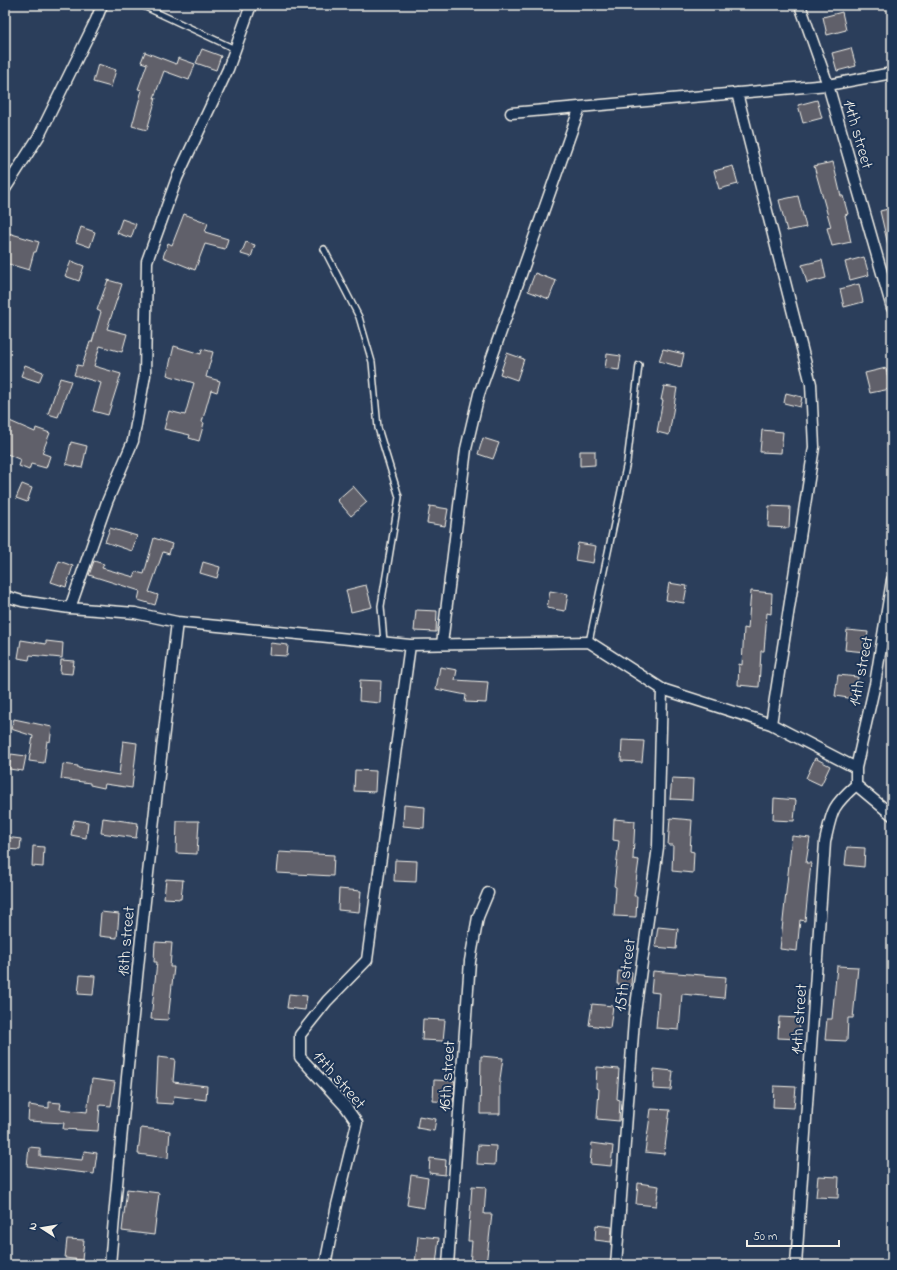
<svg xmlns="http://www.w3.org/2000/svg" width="897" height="1270" font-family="'Indie Flower',sans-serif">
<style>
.building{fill:#61606b;stroke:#f4f1e8}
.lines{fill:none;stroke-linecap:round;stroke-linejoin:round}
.service-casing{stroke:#f4f1e8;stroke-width:8}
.minor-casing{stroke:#f4f1e8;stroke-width:13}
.service{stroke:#1d3557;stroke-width:5}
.minor{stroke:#1d3557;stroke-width:10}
.labels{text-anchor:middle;stroke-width:4;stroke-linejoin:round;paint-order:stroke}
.street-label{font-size:17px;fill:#f4f1e8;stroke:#1d3557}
</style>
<rect width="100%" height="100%" fill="#2b3e5b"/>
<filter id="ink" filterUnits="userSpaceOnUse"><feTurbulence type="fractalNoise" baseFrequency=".025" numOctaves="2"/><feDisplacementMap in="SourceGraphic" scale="8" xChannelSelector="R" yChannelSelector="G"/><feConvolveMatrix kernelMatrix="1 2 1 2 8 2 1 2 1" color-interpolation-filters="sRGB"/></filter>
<g filter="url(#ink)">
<path class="building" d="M 842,12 L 846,30 L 827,35 L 823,17 Z
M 851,48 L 856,66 L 837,71 L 832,53 Z
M 202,49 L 221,56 L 216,70 L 196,63 Z
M 145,52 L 176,64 L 178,58 L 195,64 L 189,80 L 164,71 L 154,98 L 156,98 L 147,130 L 132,126 L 142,90 L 138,89 L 147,64 L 141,62 Z
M 98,64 L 116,70 L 111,87 L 93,82 Z
M 817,100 L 822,118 L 803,123 L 798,105 Z
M 833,162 L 841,196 L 843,196 L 848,214 L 845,215 L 851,242 L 832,246 L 827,228 L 831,227 L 814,166 Z
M 733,166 L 738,184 L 719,189 L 714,171 Z
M 798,196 L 806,227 L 787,231 L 779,200 Z
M 892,208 L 892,244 L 888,245 L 880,211 Z
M 184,214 L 208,223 L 205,232 L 228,239 L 225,249 L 205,244 L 195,270 L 163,257 L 168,243 L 172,245 Z
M 122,219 L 136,224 L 131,238 L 117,233 Z
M 81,227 L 95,232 L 90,247 L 76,242 Z
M 5,232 L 39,242 L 36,252 L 34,252 L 29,270 L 5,263 Z
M 246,242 L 255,245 L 251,257 L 241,254 Z
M 864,257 L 869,275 L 850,280 L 845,262 Z
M 822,260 L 826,278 L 807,283 L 802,265 Z
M 71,261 L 84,266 L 79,281 L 65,276 Z
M 535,273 L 556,281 L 549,299 L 528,291 Z
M 108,280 L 122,284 L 107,329 L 127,334 L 122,352 L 100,346 L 94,366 L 121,374 L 108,415 L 93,411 L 101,383 L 74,375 L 77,365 L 82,366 L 90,342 L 92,342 L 101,312 L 97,310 Z
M 859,284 L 863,302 L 844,307 L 840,289 Z
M 174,346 L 201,354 L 202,349 L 213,352 L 206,377 L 220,381 L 217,392 L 211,390 L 202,422 L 204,423 L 199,441 L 189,438 L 190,435 L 164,429 L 169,411 L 185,415 L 194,383 L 167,375 Z
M 663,349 L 684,354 L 681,367 L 659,361 Z
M 507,353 L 524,359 L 517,380 L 500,374 Z
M 607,354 L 621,356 L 619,370 L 605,368 Z
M 25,365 L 43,372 L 39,382 L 21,376 Z
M 886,368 L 890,389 L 870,393 L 865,373 Z
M 60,378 L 71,381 L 58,417 L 48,414 Z
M 664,386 L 677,388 L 669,435 L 657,432 L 663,400 L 661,400 Z
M 786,393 L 802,397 L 800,407 L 784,403 Z
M 5,419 L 35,432 L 36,428 L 50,433 L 42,453 L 50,456 L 46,468 L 31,464 L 29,470 L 19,466 L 21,460 L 5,453 Z
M 762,430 L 783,432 L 781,453 L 760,452 Z
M 483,438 L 499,443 L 493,459 L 478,454 Z
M 71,442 L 87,446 L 82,468 L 66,464 Z
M 580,451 L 595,451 L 595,465 L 580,466 Z
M 22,484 L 32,488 L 27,502 L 16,498 Z
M 353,486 L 367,502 L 351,516 L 337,500 Z
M 430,506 L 448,509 L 445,526 L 427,523 Z
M 769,506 L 790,507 L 789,528 L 768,527 Z
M 110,528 L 137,536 L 132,551 L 105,542 Z
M 154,538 L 172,544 L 169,554 L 163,552 L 149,592 L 158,595 L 155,605 L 138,600 L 140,591 L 89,575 L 94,561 L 104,564 L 102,568 L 134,577 L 136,572 L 144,574 Z
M 578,543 L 596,546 L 593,563 L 575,560 Z
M 59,561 L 73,566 L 66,587 L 51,582 Z
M 203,562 L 220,567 L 217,578 L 200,573 Z
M 669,583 L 687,586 L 684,603 L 666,600 Z
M 366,585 L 372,607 L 351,612 L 346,590 Z
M 550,591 L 568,594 L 565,611 L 547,608 Z
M 751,591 L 772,593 L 771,614 L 767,613 L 764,651 L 761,651 L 759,687 L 738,685 L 739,664 L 742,665 L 744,628 L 748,629 Z
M 416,610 L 437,611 L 436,632 L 414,631 Z
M 847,630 L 868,632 L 865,652 L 845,650 Z
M 21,640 L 46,644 L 46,641 L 63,643 L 62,658 L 30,655 L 29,660 L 18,658 Z
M 270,643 L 288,645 L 287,656 L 269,655 Z
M 61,660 L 74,661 L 72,674 L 60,673 Z
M 440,667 L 457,670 L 455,680 L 488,682 L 486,703 L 465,702 L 466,695 L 436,689 Z
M 838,675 L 858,677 L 855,699 L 835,696 Z
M 360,680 L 381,681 L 380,703 L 359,701 Z
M 14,719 L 52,727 L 50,742 L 47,741 L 44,763 L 29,761 L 33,736 L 11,729 Z
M 622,740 L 644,741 L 642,762 L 621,761 Z
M 123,741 L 137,743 L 132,788 L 105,784 L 104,788 L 90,785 L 90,783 L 61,779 L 63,764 L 78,766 L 78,768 L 119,775 Z
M 11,754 L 26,756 L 23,771 L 9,769 Z
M 815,758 L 830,766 L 821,785 L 806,778 Z
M 355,770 L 376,771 L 375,792 L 354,791 Z
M 672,778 L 693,779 L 692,800 L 670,799 Z
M 774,798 L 796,800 L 794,821 L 773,820 Z
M 404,805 L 425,807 L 424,828 L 403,826 Z
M 103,818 L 138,823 L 136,838 L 101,833 Z
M 670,818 L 692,820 L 690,851 L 694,852 L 693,873 L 672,871 L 673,845 L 668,845 Z
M 614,819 L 635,821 L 633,859 L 639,860 L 634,896 L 637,896 L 636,917 L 614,916 L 616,887 L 614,886 L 619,841 L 613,840 Z
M 74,820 L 88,822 L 86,838 L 71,835 Z
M 177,821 L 199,821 L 197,854 L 176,853 Z
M 792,836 L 810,838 L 806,863 L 811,863 L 805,921 L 800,920 L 797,951 L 780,949 Z
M 5,837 L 21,839 L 20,850 L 5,849 Z
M 33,846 L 44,847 L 43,867 L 32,866 Z
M 847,847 L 865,848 L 864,867 L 845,865 Z
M 279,852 L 334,855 L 333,876 L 277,873 Z
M 395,860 L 417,861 L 416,882 L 394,881 Z
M 166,879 L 183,880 L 181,899 L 164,898 Z
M 339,889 L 361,891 L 359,912 L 338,910 Z
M 101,912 L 119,914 L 117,938 L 99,936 Z
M 658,927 L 678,929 L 676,949 L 655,947 Z
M 155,942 L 172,943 L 170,967 L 174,967 L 168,1020 L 151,1019 L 157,962 L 154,962 Z
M 837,966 L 858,967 L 853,1018 L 848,1018 L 847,1041 L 825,1040 L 827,1019 L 832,1019 Z
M 618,971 L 632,972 L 631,986 L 617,984 Z
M 653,971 L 726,977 L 724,998 L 682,994 L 679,1030 L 656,1028 L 659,993 L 651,992 Z
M 80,975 L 95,976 L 93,995 L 78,994 Z
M 289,994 L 307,996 L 305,1010 L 287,1008 Z
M 592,1004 L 613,1006 L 610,1028 L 589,1025 Z
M 779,1017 L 800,1018 L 799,1039 L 778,1038 Z
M 423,1019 L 445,1020 L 443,1041 L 422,1040 Z
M 481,1056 L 503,1058 L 500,1079 L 500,1114 L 480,1114 Z
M 158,1057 L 175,1059 L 173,1082 L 207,1086 L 206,1100 L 174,1096 L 173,1104 L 156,1103 Z
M 597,1067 L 619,1069 L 617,1099 L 620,1100 L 619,1121 L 597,1119 L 599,1089 L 596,1088 Z
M 654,1069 L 673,1071 L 671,1090 L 653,1089 Z
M 92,1079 L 115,1082 L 111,1106 L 100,1105 L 98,1131 L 63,1129 L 64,1123 L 28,1121 L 29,1105 L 49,1108 L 49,1102 L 61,1103 L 60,1109 L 87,1112 Z
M 434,1080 L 455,1081 L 453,1102 L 433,1101 Z
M 774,1086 L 796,1087 L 794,1108 L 773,1107 Z
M 651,1109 L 670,1110 L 664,1154 L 645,1152 Z
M 419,1116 L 436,1119 L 434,1131 L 417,1128 Z
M 141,1128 L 170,1131 L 168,1158 L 138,1154 Z
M 592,1143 L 613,1146 L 611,1166 L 590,1164 Z
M 478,1145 L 496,1146 L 495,1165 L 477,1164 Z
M 29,1147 L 40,1148 L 40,1156 L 82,1160 L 84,1151 L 97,1153 L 94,1174 L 27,1166 Z
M 430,1158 L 446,1160 L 445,1175 L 429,1173 Z
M 411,1175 L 428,1178 L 424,1208 L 407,1205 Z
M 818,1176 L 839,1177 L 838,1198 L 816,1197 Z
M 638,1183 L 659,1186 L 656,1206 L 636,1204 Z
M 472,1186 L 486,1187 L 484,1214 L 492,1214 L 486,1265 L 470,1265 L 472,1241 L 468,1241 Z
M 127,1189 L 159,1193 L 154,1235 L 122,1231 Z
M 596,1225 L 612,1227 L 611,1242 L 595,1240 Z
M 418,1236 L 439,1238 L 436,1265 L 415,1264 Z
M 67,1239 L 84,1240 L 82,1260 L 65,1258 Z"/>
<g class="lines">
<g class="service-casing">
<path id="service" d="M 141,5 L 235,49
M 324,249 L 359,317 L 372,362 L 378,428 L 399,497 L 381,606 L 384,642
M 589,642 L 627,462 L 639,365"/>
</g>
<g class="minor-casing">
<path id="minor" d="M 800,5 L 828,85 L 892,308
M 737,93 L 811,384 L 814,447 L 771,724
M 511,113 L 828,85 L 892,73
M 5,189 L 39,136 L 96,20 L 102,5
M 892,580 L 875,684 L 856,768 L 856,785 L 892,815
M 5,596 L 22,601 L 70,608 L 135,613 L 177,622 L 410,645 L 589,642 L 662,689 L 771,724 L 856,768
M 70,608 L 107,502 L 133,441 L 145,375 L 147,261 L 177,178 L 228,69 L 251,5
M 442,644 L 466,449 L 479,394 L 580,107
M 110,1265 C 128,1050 151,836 177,622
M 325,1265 L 337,1205 L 357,1123 L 346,1107 L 300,1057 L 300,1035 L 327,1001 L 367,960 L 410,645
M 448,1265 L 470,961 L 478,917 L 488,893
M 616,1265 L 634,1020 L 658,847 L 662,689
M 796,1265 L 825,842 C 832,811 831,807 856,785"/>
</g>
<use href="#service" class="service"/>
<use href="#minor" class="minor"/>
</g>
</g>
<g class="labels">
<g class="street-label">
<text transform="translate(859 134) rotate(74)" y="6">14th street</text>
<text transform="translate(860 671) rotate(-79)" y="6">14th street</text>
<text transform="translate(125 941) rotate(-85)" y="6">18th street</text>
<text transform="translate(624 975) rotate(-82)" y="6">15th street</text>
<text transform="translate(798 1019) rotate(-86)" y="6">14th street</text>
<text transform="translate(446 1076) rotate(-86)" y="6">16th street</text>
<text transform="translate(340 1079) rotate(49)" y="6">17th street</text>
</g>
</g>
<rect width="897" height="1270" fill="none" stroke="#1d3557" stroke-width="20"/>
<rect x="10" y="10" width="877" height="1250" fill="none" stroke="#f4f1e8" stroke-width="1.5" filter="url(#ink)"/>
<g transform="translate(42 1228) rotate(282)" stroke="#1d3557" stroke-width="3" paint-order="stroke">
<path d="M0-3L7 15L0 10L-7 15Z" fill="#f4f1e8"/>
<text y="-6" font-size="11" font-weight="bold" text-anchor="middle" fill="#f4f1e8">N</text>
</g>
<path d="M747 1240v6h92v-6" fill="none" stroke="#f4f1e8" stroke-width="2"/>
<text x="753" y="1240" font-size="12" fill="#f4f1e8" stroke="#1d3557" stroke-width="3" paint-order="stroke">50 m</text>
</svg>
